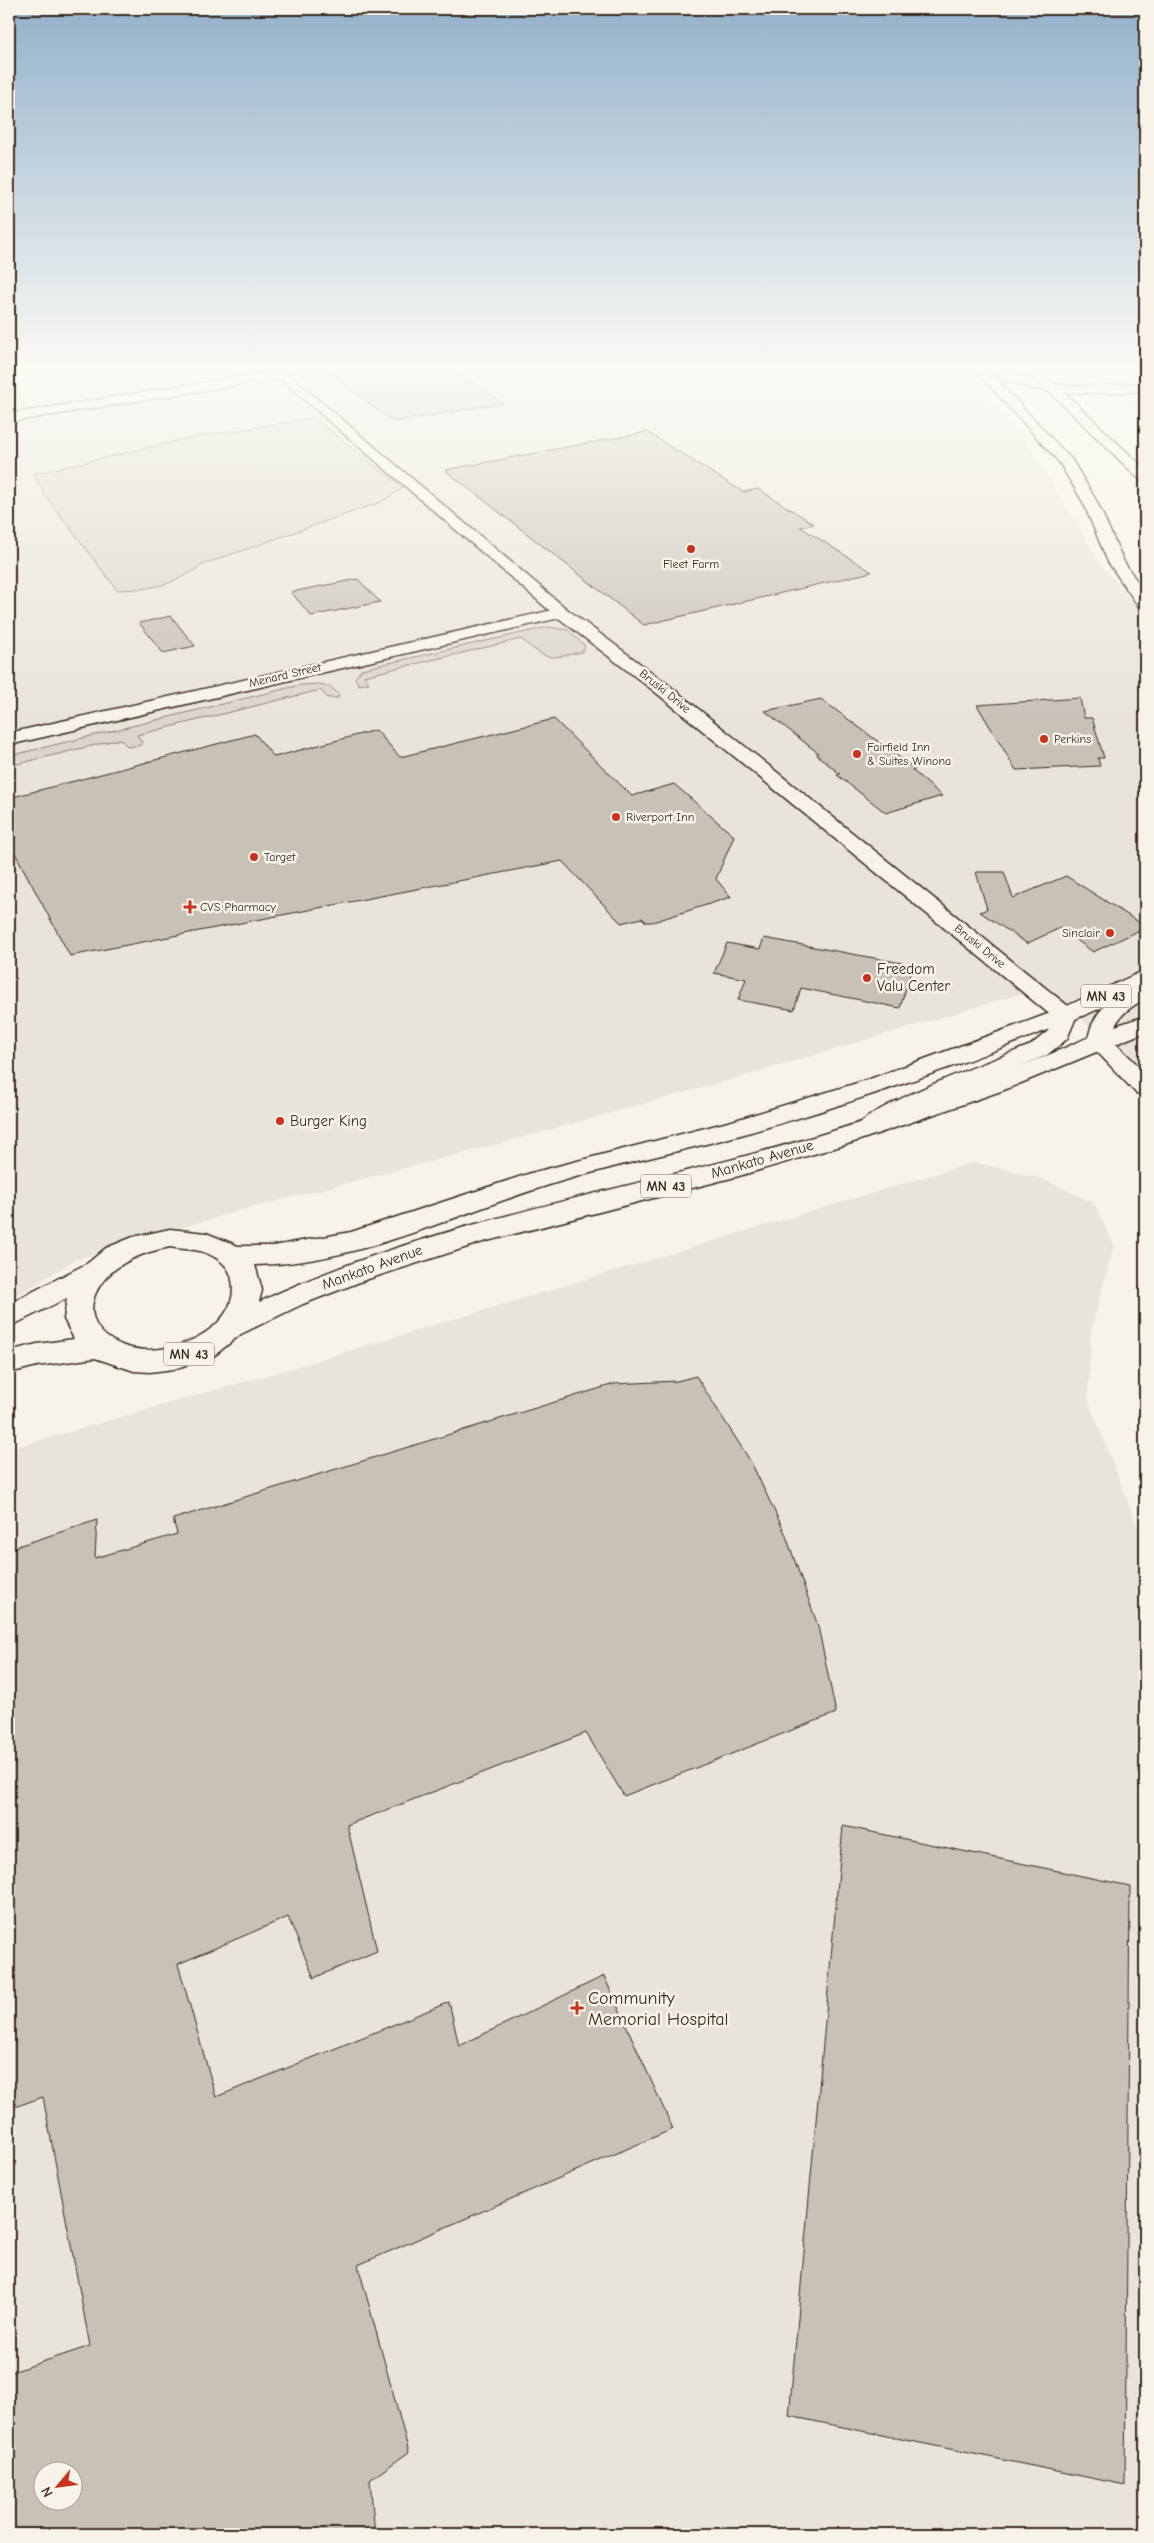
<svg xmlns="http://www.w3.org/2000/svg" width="1154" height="2543" font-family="'Comic Neue',sans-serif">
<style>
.built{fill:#e9e4d9;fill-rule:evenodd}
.green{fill:#dbd6cb;stroke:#8b8074}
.building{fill:#c8c1b6;stroke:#3b2a1e;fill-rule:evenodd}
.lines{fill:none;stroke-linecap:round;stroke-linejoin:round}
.minor-casing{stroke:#3b2a1e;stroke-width:3}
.tertiary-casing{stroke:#3b2a1e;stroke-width:3}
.primary-casing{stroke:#3b2a1e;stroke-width:3}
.trunk-casing{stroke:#3b2a1e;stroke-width:3}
.minor{fill:#f7f3e8;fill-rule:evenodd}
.tertiary{fill:#f7f3e8;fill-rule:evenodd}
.primary{fill:#f7f3e8;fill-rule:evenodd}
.trunk{fill:#f7f3e8;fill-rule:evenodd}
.poi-dot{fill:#c8321e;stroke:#f7f3e8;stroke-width:2}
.labels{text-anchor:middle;stroke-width:5;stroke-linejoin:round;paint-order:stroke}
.far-poi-label{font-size:12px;fill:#3b2a1e;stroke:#f7f3e8;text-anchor:start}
.far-street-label{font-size:12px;fill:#3b2a1e;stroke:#f7f3e8}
.shield{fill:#f7f3e8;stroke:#73665b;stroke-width:1}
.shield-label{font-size:14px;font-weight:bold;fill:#3b2a1e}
.poi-label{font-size:15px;fill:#3b2a1e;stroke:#f7f3e8;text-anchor:start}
.street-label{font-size:15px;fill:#3b2a1e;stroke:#f7f3e8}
.near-poi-label{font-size:18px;fill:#3b2a1e;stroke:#f7f3e8;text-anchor:start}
</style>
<rect width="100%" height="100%" fill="#f7f3e8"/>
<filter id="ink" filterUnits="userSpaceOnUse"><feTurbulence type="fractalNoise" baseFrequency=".02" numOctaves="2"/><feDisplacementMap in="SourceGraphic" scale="10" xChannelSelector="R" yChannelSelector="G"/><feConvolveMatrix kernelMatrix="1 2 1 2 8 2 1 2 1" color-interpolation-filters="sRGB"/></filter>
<g filter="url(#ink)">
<path class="built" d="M 9,364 L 957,364 L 1021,434 L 1103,567 L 1145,616 L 1145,1080 L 1047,986 L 748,1075 L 506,1142 L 238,1211 L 75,1260 L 23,1292 L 9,1296 Z
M 1145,374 L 1145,423 L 1092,376 Z
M 975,1162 L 1043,1179 L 1094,1203 L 1114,1245 L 1091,1331 L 1088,1400 L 1145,1545 L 1145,2534 L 9,2534 L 9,1449 L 272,1374 ZM 42,2470 L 72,2470 L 72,2500 L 42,2500 Z"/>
<path class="green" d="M 314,418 L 403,488 L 381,502 L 204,564 C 171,586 155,589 117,590 L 45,495 L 33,474 L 190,438 Z
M 548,627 L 568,630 L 585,646 L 582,652 C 546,659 550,662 521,639 L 364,676 L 369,683 L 359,685 L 355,678 L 362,669 Z
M 319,684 L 330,686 L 339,695 L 338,698 L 328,698 L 320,690 L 137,735 L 142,743 L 141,745 L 128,747 L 120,739 L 9,766 L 9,756 L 300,685 Z"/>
<path class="building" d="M 318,364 L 445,364 L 503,403 L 393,422 Z
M 647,432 L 743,492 L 758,489 L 814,524 L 800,527 L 872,572 L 644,625 L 445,470 Z
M 358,579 L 380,602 L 311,616 L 291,592 Z
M 171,616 L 195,646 L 163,653 L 139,623 Z
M 1080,698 L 1084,718 L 1092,718 L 1104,758 L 1098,758 L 1100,766 L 1016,770 L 977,705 Z
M 821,699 L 915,769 L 912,770 L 942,796 L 886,813 L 837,775 L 840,774 L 817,755 L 818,753 L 765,711 Z
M 554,719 L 632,796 L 674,784 L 734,836 L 716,879 L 731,897 L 653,922 L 646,922 L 642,918 L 621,923 L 562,861 L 70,956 L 9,842 L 9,798 L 255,734 L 274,757 L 376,730 L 400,757 Z
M 976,872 L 1004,872 L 1013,898 L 1066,876 L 1145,926 L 1145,928 L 1093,952 L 1060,928 L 1028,943 L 1028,944 L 980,912 L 987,909 Z
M 764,938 L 913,965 L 900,1008 L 801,988 L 794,1010 L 738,1000 L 746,979 L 714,973 L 727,943 L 760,949 Z
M 696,1376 L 751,1462 L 785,1533 L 818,1626 L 836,1713 L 624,1796 L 586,1733 L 347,1825 L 377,1951 L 314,1978 L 288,1917 L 178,1964 L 216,2097 L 449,2002 L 459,2046 L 604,1976 L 673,2129 L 358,2265 L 409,2452 L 370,2480 L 375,2534 L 9,2534 L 9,2373 L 90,2346 L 43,2097 L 9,2109 L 9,1549 L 97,1520 L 95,1558 L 177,1534 L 173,1519 L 614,1384 L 677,1381 ZM 42,2470 L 72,2470 L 72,2500 L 42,2500 Z
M 843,1826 L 1130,1886 L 1125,2485 L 789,2416 Z"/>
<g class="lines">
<g class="minor-casing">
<path id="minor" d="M 984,364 C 1004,362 1023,380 1045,383 C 1078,389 1112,385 1145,383 L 1145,391 C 1102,393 1014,401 984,364 Z
M 281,370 L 285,371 L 287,374 L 285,377 L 9,422 L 9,414 Z
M 562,608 L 568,610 L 570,613 L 568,616 L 9,745 L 9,733 Z
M 1145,983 L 1145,999 C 1128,1008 1113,1019 1112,1040 L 1145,1072 L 1145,1095 L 1136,1093 L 1088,1042 C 1090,1012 1117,990 1145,983 Z"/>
</g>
<g class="tertiary-casing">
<path id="tertiary" d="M 263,364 L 276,364 L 568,610 L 666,683 L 1073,1010 L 1077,1015 L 1067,1039 L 1047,1055 L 902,1118 L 879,1133 L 870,1135 L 861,1133 L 857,1127 C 872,1104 999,1058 1031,1045 L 1048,1031 L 1053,1017 L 654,691 L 556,616 Z"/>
</g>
<g class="primary-casing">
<path id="primary" d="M 1145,970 L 1145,986 C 1104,1009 1060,1025 1016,1042 C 927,1077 836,1108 744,1134 C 679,1152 613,1165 549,1185 C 452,1215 357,1264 255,1265 L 262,1290 L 259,1302 C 440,1216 643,1190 833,1131 C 902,1110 970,1086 1036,1060 C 1070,1047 1112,1024 1145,1017 L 1145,1032 L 1004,1090 L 851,1143 L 739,1176 L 483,1242 L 365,1280 L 303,1304 L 241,1334 L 215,1355 L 174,1369 L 150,1372 L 134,1371 L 95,1358 L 37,1366 L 9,1373 L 9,1351 L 37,1344 L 74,1339 L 64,1319 L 67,1298 L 9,1327 L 9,1304 L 88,1263 L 106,1248 L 133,1237 L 170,1229 L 206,1233 L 238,1246 L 274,1246 L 351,1232 L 531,1173 L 732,1121 L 867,1080 L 1056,1011 ZM 170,1247 C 180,1249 191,1249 200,1251 C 215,1255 230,1265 232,1280 C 242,1331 164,1361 124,1346 C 84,1331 83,1296 114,1270 C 130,1257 150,1251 170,1247 Z"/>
</g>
<g class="trunk-casing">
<path id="trunk" d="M 970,364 L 982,364 L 1072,460 L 1097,502 L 1124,562 L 1145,593 L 1145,609 L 1139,607 L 1108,562 L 1083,502 L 1059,462 Z
M 1021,364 L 1034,364 L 1145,469 L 1145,481 L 1140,480 Z"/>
</g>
<use href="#minor" class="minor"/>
<use href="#tertiary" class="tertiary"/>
<use href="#primary" class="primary"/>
<use href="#trunk" class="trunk"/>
</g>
</g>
<linearGradient id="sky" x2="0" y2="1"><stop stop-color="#93b1cb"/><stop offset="0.51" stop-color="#fbfaf5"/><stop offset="1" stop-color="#fbfaf5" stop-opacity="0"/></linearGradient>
<rect width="1154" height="720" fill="url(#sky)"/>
<g class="poi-dot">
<circle cx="691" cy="549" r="5"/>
<circle cx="1044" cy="739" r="5"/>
<circle cx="857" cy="754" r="5"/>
<circle cx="616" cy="817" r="5"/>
<circle cx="254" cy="857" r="5"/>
<path d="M187.5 899.5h5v5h5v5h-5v5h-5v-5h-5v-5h5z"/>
<circle cx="1110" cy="933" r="5"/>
<circle cx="867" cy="978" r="5"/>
<circle cx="280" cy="1121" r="5"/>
<path d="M574.5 2000.5h5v5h5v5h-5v5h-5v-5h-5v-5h5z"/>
</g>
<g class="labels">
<g class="far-poi-label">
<text x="691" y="568" text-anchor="middle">Fleet Farm</text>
<text x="1054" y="743">Perkins</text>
<text x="867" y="751">Fairfield Inn<tspan x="867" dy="14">&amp; Suites Winona</tspan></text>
<text x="626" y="821">Riverport Inn</text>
<text x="264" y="861">Target</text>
<text x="200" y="911">CVS Pharmacy</text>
<text x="1100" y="937" text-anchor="end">Sinclair</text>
</g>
<g class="far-street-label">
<text transform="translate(285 675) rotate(-13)" y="4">Menard Street</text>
<text transform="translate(665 691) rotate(39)" y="4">Bruski Drive</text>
<text transform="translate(980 946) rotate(39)" y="4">Bruski Drive</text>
</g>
<g class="shield">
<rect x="1081" y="984.5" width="50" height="23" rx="4"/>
<rect x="641" y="1174.5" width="50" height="23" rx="4"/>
<rect x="164" y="1342.5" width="50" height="23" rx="4"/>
</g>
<g class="shield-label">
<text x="1106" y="1001">MN 43</text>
<text x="666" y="1191">MN 43</text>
<text x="189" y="1359">MN 43</text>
</g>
<g class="poi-label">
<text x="877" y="974">Freedom<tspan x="877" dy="17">Valu Center</tspan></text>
<text x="290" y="1126">Burger King</text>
</g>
<g class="street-label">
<text transform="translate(762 1159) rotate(-16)" y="5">Mankato Avenue</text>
<text transform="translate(372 1267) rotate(-20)" y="5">Mankato Avenue</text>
</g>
<g class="near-poi-label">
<text x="588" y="2004">Community<tspan x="588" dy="21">Memorial Hospital</tspan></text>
</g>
</g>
<rect width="1154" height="2543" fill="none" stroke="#f7f3e8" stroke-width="30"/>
<rect x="15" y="15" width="1124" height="2513" fill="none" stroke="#3b2a1e" stroke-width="2" filter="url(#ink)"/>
<g transform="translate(58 2486) rotate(241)"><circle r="24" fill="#f7f3e8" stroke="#aca397"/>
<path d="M0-4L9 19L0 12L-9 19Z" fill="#c8321e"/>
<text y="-8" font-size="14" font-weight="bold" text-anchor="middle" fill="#3b2a1e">N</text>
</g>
</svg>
